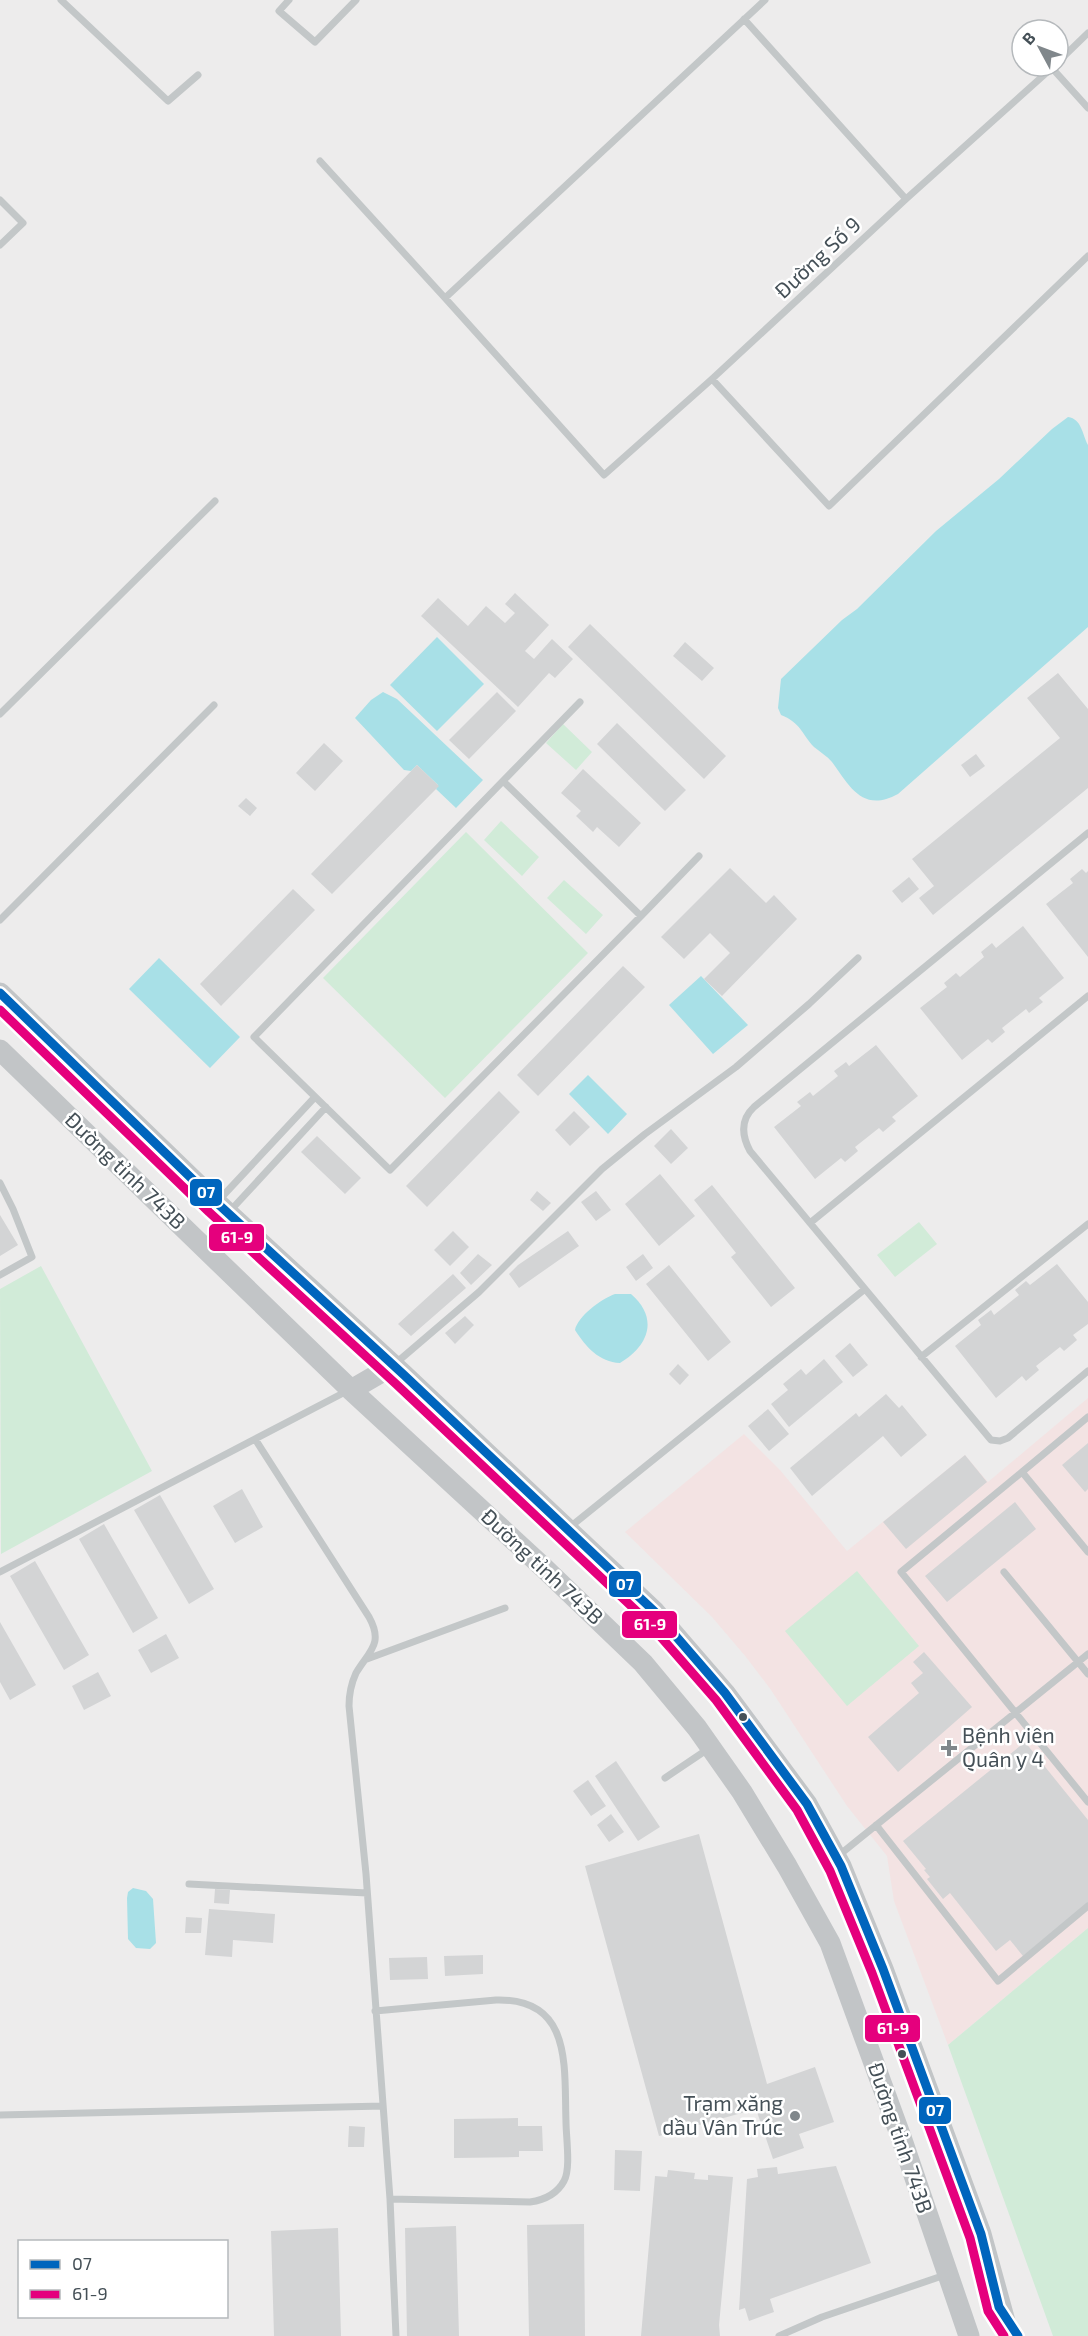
<svg xmlns="http://www.w3.org/2000/svg" width="1088" height="2336" font-family="'Exo 2',sans-serif">
<style>
.medical{fill:#f3e3e3}
.green{fill:#d1ebd8}
.water{fill:#a8e0e7}
.building{fill:#d3d4d5}
.lines{fill:none;stroke-linecap:round;stroke-linejoin:round}
.service{stroke:#c3c7c8;stroke-width:7}
.primary{stroke:#c2c5c7;stroke-width:21}
.bus-1-casing{stroke:#fff;stroke-width:14}
.bus-2-casing{stroke:#fff;stroke-width:14}
.bus-1{stroke:#0065bd;stroke-width:9}
.bus-2{stroke:#e5007d;stroke-width:9}
.bus-dot{fill:#455057;stroke:#fff;stroke-width:2}
.poi-dot{fill:#80878b;stroke:#fff;stroke-width:2}
.labels{text-anchor:middle;stroke-width:5;stroke-linejoin:round;paint-order:stroke}
.street-label{font-size:21px;fill:#455057;stroke:#fff}
.poi-label{font-size:21px;fill:#455057;stroke:#fff;text-anchor:start}
.line-badge{stroke:#fff;stroke-width:2}
.badge-label{font-size:16px;text-anchor:middle;font-weight:bold;fill:#fff}
</style>
<rect width="100%" height="100%" fill="#edecec"/>
<path class="medical" d="M 1088,1398 L 1088,1928 L 948,2045 L 894,1901 L 887,1856 L 847,1806 L 771,1690 L 746,1657 L 712,1617 L 625,1532 L 744,1434 L 780,1470 L 847,1551 L 965,1455 L 988,1482 Z"/>
<path class="green" d="M 563,724 L 592,752 L 576,770 L 546,743 Z
M 501,821 L 539,857 L 522,876 L 484,840 Z
M 466,832 L 588,953 L 445,1098 L 323,978 Z
M 564,880 L 603,915 L 586,934 L 547,898 Z
M 919,1222 L 937,1244 L 895,1277 L 877,1255 Z
M 41,1266 L 152,1471 L 1,1554 L 0,1289 Z
M 857,1571 L 919,1646 L 847,1706 L 785,1631 Z
M 1088,1928 L 1088,2336 L 1053,2336 L 948,2045 Z"/>
<path class="water" d="M 1068,417 C 1082,419 1082,434 1088,445 L 1088,627 L 898,794 C 863,813 850,787 832,762 C 827,756 820,752 814,747 C 801,733 801,723 781,715 L 778,708 L 781,679 L 842,620 L 857,609 L 936,531 L 999,479 L 1052,429 Z
M 437,637 L 484,684 L 437,731 L 390,685 Z
M 383,692 L 397,699 L 483,780 L 456,808 L 436,789 L 438,785 L 417,765 L 411,771 L 404,770 L 355,718 L 371,700 Z
M 159,958 L 240,1037 L 210,1068 L 129,989 Z
M 701,976 L 748,1025 L 713,1054 L 669,1005 Z
M 588,1075 L 627,1114 L 608,1134 L 569,1094 Z
M 615,1294 L 631,1294 C 659,1318 649,1346 620,1363 C 599,1362 586,1347 575,1330 C 578,1316 601,1299 615,1294 Z
M 133,1888 L 146,1891 L 153,1899 L 156,1943 L 150,1949 L 136,1948 L 128,1939 L 127,1898 L 128,1892 Z"/>
<path class="building" d="M 515,593 L 549,625 L 525,651 L 534,659 L 552,639 L 573,659 L 555,678 L 549,673 L 518,707 L 421,616 L 438,598 L 468,626 L 486,606 L 505,623 L 515,613 L 505,604 Z
M 590,624 L 726,756 L 704,779 L 568,647 Z
M 685,642 L 714,668 L 702,681 L 673,656 Z
M 1058,673 L 1088,709 L 1088,788 L 933,915 L 919,898 L 934,886 L 912,859 L 1060,738 L 1027,698 Z
M 497,692 L 516,711 L 469,759 L 449,740 Z
M 617,723 L 686,790 L 665,811 L 597,744 Z
M 324,743 L 343,761 L 315,791 L 296,773 Z
M 976,754 L 985,766 L 970,777 L 961,765 Z
M 417,765 L 439,786 L 332,894 L 311,874 Z
M 583,769 L 641,823 L 619,847 L 597,827 L 593,832 L 576,816 L 581,811 L 561,793 Z
M 246,798 L 257,808 L 250,816 L 238,806 Z
M 730,868 L 766,903 L 774,895 L 797,919 L 722,996 L 704,979 L 730,953 L 710,933 L 684,959 L 661,937 Z
M 1082,869 L 1086,873 L 1088,871 L 1088,957 L 1046,904 L 1073,883 L 1070,879 Z
M 909,877 L 919,889 L 902,903 L 892,891 Z
M 293,889 L 315,910 L 221,1006 L 200,984 Z
M 1023,926 L 1064,978 L 1039,998 L 1043,1002 L 1029,1013 L 1026,1009 L 1002,1028 L 1005,1032 L 992,1043 L 988,1039 L 962,1060 L 920,1008 L 947,987 L 944,983 L 956,973 L 960,977 L 984,957 L 981,952 L 992,943 L 996,948 Z
M 623,966 L 645,987 L 538,1096 L 517,1075 Z
M 876,1045 L 918,1096 L 892,1117 L 896,1121 L 883,1132 L 879,1128 L 855,1147 L 858,1151 L 845,1162 L 841,1158 L 815,1179 L 774,1127 L 801,1106 L 797,1102 L 810,1092 L 813,1096 L 838,1076 L 834,1071 L 846,1062 L 849,1066 Z
M 499,1091 L 520,1112 L 427,1207 L 406,1186 Z
M 574,1111 L 590,1127 L 570,1146 L 555,1130 Z
M 671,1129 L 688,1148 L 671,1164 L 654,1146 Z
M 317,1136 L 361,1178 L 345,1194 L 301,1152 Z
M 660,1174 L 695,1216 L 659,1246 L 625,1204 Z
M 712,1185 L 795,1288 L 771,1307 L 731,1257 L 736,1253 L 694,1200 Z
M 537,1191 L 551,1203 L 543,1211 L 530,1200 Z
M 596,1191 L 611,1210 L 596,1221 L 581,1202 Z
M 0,1215 L 18,1245 L 0,1256 Z
M 453,1231 L 469,1247 L 450,1266 L 434,1250 Z
M 568,1231 L 579,1246 L 519,1288 L 509,1274 L 518,1265 Z
M 478,1254 L 492,1265 L 471,1285 L 460,1273 Z
M 643,1254 L 653,1268 L 636,1281 L 626,1267 Z
M 1057,1264 L 1088,1302 L 1088,1324 L 1073,1335 L 1077,1340 L 1064,1351 L 1060,1347 L 1036,1366 L 1039,1370 L 1026,1381 L 1022,1376 L 996,1398 L 955,1346 L 981,1325 L 978,1320 L 991,1310 L 994,1315 L 1019,1295 L 1015,1290 L 1026,1281 L 1030,1285 Z
M 669,1265 L 731,1342 L 708,1361 L 646,1284 Z
M 453,1274 L 466,1288 L 411,1336 L 398,1324 Z
M 465,1316 L 474,1325 L 455,1344 L 445,1333 Z
M 850,1343 L 868,1365 L 853,1377 L 835,1356 Z
M 824,1359 L 843,1382 L 789,1427 L 771,1404 L 788,1390 L 783,1384 L 801,1369 L 806,1375 Z
M 678,1364 L 689,1375 L 680,1385 L 669,1374 Z
M 886,1394 L 899,1408 L 902,1405 L 927,1435 L 901,1457 L 883,1436 L 812,1496 L 790,1468 L 856,1413 L 859,1417 Z
M 768,1409 L 789,1434 L 769,1451 L 748,1426 Z
M 1088,1443 L 1088,1489 L 1085,1492 L 1062,1465 Z
M 965,1455 L 987,1482 L 906,1549 L 883,1522 Z
M 242,1489 L 263,1527 L 235,1543 L 213,1506 Z
M 160,1495 L 214,1589 L 189,1604 L 134,1510 Z
M 1015,1502 L 1036,1529 L 947,1602 L 925,1576 Z
M 104,1524 L 158,1618 L 133,1633 L 79,1539 Z
M 35,1561 L 89,1655 L 64,1670 L 10,1576 Z
M 0,1622 L 36,1685 L 10,1700 L 0,1682 Z
M 166,1634 L 179,1658 L 151,1673 L 138,1650 Z
M 924,1652 L 972,1707 L 898,1772 L 868,1737 L 919,1693 L 911,1683 L 923,1673 L 913,1662 Z
M 98,1672 L 111,1696 L 84,1710 L 72,1686 Z
M 1025,1742 L 1088,1820 L 1088,1903 L 1023,1956 L 1010,1940 L 996,1951 L 950,1893 L 943,1899 L 927,1879 L 930,1877 L 924,1870 L 926,1869 L 903,1841 Z
M 616,1761 L 660,1827 L 638,1841 L 595,1776 Z
M 588,1780 L 606,1806 L 591,1816 L 573,1791 Z
M 611,1814 L 624,1832 L 609,1842 L 597,1825 Z
M 699,1834 L 767,2084 L 815,2067 L 834,2122 L 799,2134 L 804,2148 L 773,2159 L 756,2109 L 659,2136 L 585,1866 Z
M 215,1889 L 230,1890 L 229,1904 L 214,1903 Z
M 209,1909 L 275,1914 L 273,1943 L 233,1940 L 232,1957 L 205,1955 Z
M 186,1917 L 202,1918 L 201,1933 L 185,1933 Z
M 483,1955 L 483,1974 L 445,1976 L 444,1956 Z
M 427,1957 L 428,1979 L 390,1980 L 389,1958 Z
M 518,2118 L 518,2126 L 542,2126 L 543,2151 L 519,2151 L 519,2157 L 454,2158 L 454,2119 Z
M 349,2126 L 365,2127 L 364,2147 L 348,2147 Z
M 615,2150 L 642,2151 L 640,2191 L 614,2190 Z
M 836,2166 L 871,2263 L 770,2299 L 774,2312 L 749,2321 L 745,2308 L 739,2310 L 747,2179 L 758,2177 L 757,2169 L 777,2167 L 778,2174 Z
M 668,2170 L 695,2173 L 694,2179 L 708,2180 L 708,2175 L 733,2177 L 719,2325 L 720,2336 L 641,2336 L 655,2176 L 667,2177 Z
M 584,2224 L 585,2336 L 529,2336 L 527,2225 Z
M 456,2226 L 459,2336 L 407,2336 L 405,2228 Z
M 338,2228 L 341,2336 L 274,2336 L 271,2231 Z"/>
<g class="lines">
<path class="service" d="M 61,0 L 168,101 L 198,75
M 289,0 L 279,11 L 315,42 L 356,0
M 765,0 L 445,298 L 604,475 L 712,379 L 906,199 L 1054,66
M 744,19 L 906,199
M 1058,62 L 1088,33
M 1052,68 L 1088,108
M 320,161 L 445,298
M 0,200 L 23,223 L 0,245
M 712,379 L 829,506 L 1088,256
M 0,714 L 215,501
M 503,781 L 641,916 L 390,1170 L 254,1037 Z
M 503,781 L 580,702
M 1088,833 L 754,1107 C 740,1120 742,1136 750,1151 L 991,1440 L 1000,1441 L 1008,1438 L 1088,1371
M 641,916 L 699,856
M 0,920 L 214,705
M 0,1183 L 13,1209 L 32,1257 L 0,1275
M 219,1200 L 315,1097
M 230,1211 L 326,1107
M 810,1223 L 1088,996
M 921,1357 L 1088,1224
M 396,1363 L 479,1292 L 602,1169 L 645,1134 L 736,1067 L 809,1004 L 858,958
M 1088,1417 L 1022,1472 L 1088,1552
M 255,1439 L 369,1617 C 384,1644 369,1651 356,1673 C 351,1684 349,1695 349,1706 L 366,1874 L 390,2199 L 396,2336
M 1022,1472 L 901,1572 L 1088,1802
M 570,1527 L 865,1289
M 0,1572 L 349,1390
M 1004,1572 L 1088,1674
M 367,1659 L 505,1608
M 665,1778 L 708,1749
M 876,1825 L 998,1981 L 1088,1906
M 838,1856 L 1088,1654
M 189,1884 L 367,1893
M 375,2011 L 496,2000 C 573,1998 564,2067 566,2122 C 566,2137 571,2169 564,2181 C 557,2194 544,2200 530,2202 L 390,2199
M 0,2115 L 383,2106
M 779,2336 L 822,2317 L 945,2275"/>
<path class="primary" d="M 0,993 L 217,1203 L 404,1375 L 655,1612 L 725,1693 L 807,1804 L 841,1866 L 883,1969 L 981,2234 L 1009,2336
M 0,1050 L 351,1390 L 544,1568 L 643,1663 L 697,1728 L 742,1792 L 787,1866 L 830,1943 L 901,2137 L 969,2336
M 351,1390 L 394,1365"/>
<g class="bus-1-casing">
<path id="bus-1" d="M 0,993 L 217,1203 L 404,1375 L 655,1612 L 725,1693 L 807,1804 L 841,1866 L 883,1969 L 981,2234 L 999,2307 L 1018,2336"/>
</g>
<g class="bus-2-casing">
<path id="bus-2" d="M 0,1010 L 209,1212 L 396,1384 L 646,1620 L 716,1700 L 797,1810 L 830,1871 L 872,1973 L 970,2238 L 988,2311 L 1004,2336"/>
</g>
<use href="#bus-1" class="bus-1"/>
<use href="#bus-2" class="bus-2"/>
</g>
<g class="bus-dot">
<circle cx="743" cy="1717" r="5"/>
<circle cx="902" cy="2054" r="5"/>
</g>
<g class="poi-dot">
<path d="M946 1739h6v6h6v6h-6v6h-6v-6h-6v-6h6z"/>
<circle cx="795" cy="2116" r="6"/>
</g>
<g class="labels">
<g class="street-label">
<text transform="translate(818 258) rotate(-43)" y="7">Đường Số 9</text>
<text transform="translate(125 1171) rotate(44)" y="7">Đường tỉnh 743B</text>
<text transform="translate(542 1567) rotate(43)" y="7">Đường tỉnh 743B</text>
<text transform="translate(900 2138) rotate(71)" y="7">Đường tỉnh 743B</text>
</g>
<g class="poi-label">
<text x="962" y="1743">Bệnh viên<tspan x="962" dy="24">Quân y 4</tspan></text>
<text x="783" y="2111" text-anchor="end">Trạm xăng<tspan x="783" dy="24">dầu Vân Trúc</tspan></text>
</g>
</g>
<g class="line-badge">
<rect x="189" y="1178" width="34" height="29" rx="6" fill="#0065bd"/>
<rect x="208" y="1223" width="57" height="29" rx="6" fill="#e5007d"/>
<rect x="608" y="1570" width="34" height="28" rx="6" fill="#0065bd"/>
<rect x="621" y="1610" width="57" height="29" rx="6" fill="#e5007d"/>
<rect x="864" y="2014" width="57" height="29" rx="6" fill="#e5007d"/>
<rect x="918" y="2096" width="34" height="29" rx="6" fill="#0065bd"/>
</g>
<g class="badge-label">
<text x="206" y="1198">07</text>
<text x="237" y="1243">61-9</text>
<text x="625" y="1590">07</text>
<text x="650" y="1630">61-9</text>
<text x="893" y="2034">61-9</text>
<text x="935" y="2116">07</text>
</g>
<rect x="18" y="2240" width="210" height="78" fill="#ffffff" stroke="#b5b9bc" stroke-width="1.5"/>
<rect x="30" y="2260" width="30" height="9" fill="#0065bd" stroke="#b5b9bc" stroke-width="1.5"/>
<text x="72" y="2270" font-size="18" fill="#455057">07</text>
<rect x="30" y="2290" width="30" height="9" fill="#e5007d" stroke="#b5b9bc" stroke-width="1.5"/>
<text x="72" y="2300" font-size="18" fill="#455057">61-9</text>
<g transform="translate(1040 48) rotate(311)"><circle r="28" fill="#ffffff" stroke="#b5b9bc" stroke-width="1.5"/>
<path d="M0-4.5L10 22L0 15L-10 22Z" fill="#80878b"/>
<text y="-9" font-size="16" font-weight="bold" text-anchor="middle" fill="#455057">B</text>
</g>
</svg>
